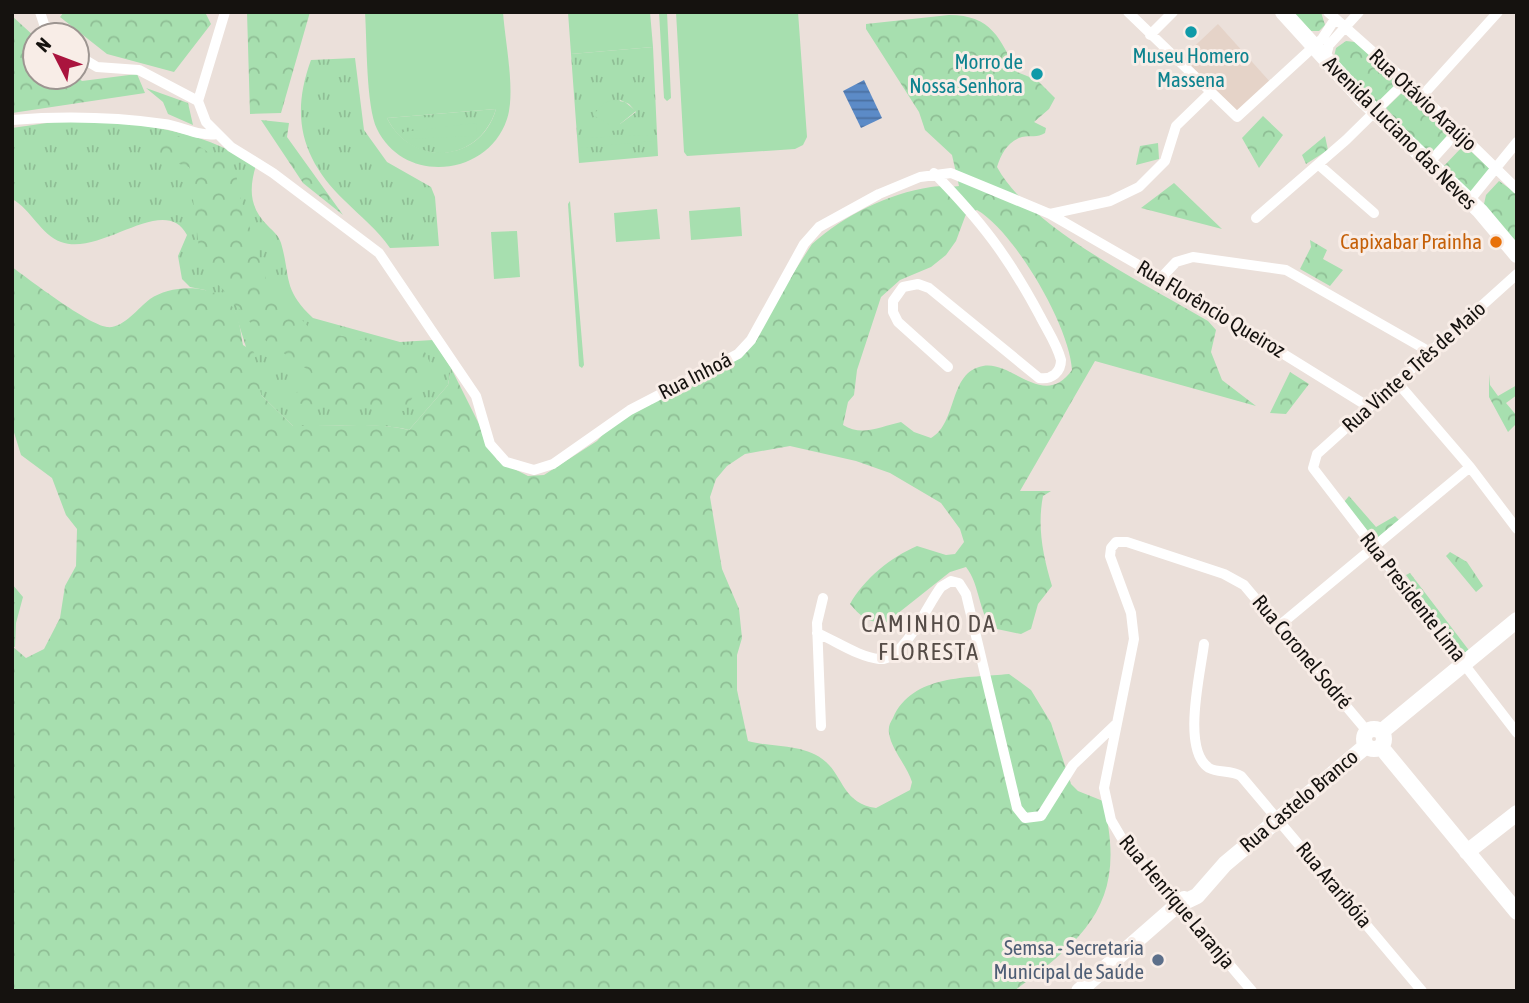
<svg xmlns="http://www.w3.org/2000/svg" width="1529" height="1003" font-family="'Asap Condensed',sans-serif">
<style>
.built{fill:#e5d3c8}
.grass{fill:url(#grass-tufts);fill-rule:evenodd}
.forest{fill:url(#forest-crowns);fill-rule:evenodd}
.garden{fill:#a7dfaf;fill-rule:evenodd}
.water{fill:url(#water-rules)}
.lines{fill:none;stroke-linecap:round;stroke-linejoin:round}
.street{stroke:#fff;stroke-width:10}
.secondary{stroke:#fff;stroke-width:16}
.culture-dot{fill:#0f9aa8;stroke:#f8ede7;stroke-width:2.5}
.food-dot{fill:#e8710a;stroke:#f8ede7;stroke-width:2.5}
.service-dot{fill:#5c6f8a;stroke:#f8ede7;stroke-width:2.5}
.labels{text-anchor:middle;stroke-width:6;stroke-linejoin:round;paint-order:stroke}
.culture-label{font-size:21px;fill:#0d838f;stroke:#f8ede7}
.street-label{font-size:21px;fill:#15120f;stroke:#f8ede7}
.food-label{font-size:21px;fill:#c56008;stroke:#f8ede7;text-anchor:end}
.service-label{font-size:21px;fill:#4e5e75;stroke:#f8ede7;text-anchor:end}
.quarter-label{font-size:24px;letter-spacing:2px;fill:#554c47;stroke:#f8ede7}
</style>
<defs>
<pattern id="grass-tufts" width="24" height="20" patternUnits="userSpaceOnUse" patternTransform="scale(1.75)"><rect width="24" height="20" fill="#a7dfaf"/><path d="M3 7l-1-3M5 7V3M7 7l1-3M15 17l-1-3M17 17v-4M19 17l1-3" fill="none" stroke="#8fbe95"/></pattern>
<pattern id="forest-crowns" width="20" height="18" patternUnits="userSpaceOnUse" patternTransform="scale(1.75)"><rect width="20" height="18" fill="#a7dfaf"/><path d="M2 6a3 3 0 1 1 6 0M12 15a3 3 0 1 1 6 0" fill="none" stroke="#8fbe95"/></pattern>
<pattern id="water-rules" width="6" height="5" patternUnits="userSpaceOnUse" patternTransform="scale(1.75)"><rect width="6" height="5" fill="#5c8bc7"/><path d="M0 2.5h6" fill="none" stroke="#4b70a0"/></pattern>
</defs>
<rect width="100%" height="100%" fill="#ebe0da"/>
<path class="built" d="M 1218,24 L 1271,83 L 1239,113 L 1182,58 Z"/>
<path class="grass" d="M 653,47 L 658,156 L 579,163 L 571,54 ZM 620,100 L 629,104 L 636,112 L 620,124 L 610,125 Z
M 355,58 L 364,130 L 387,162 L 431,187 L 435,197 L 439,246 L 390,248 C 378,230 360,216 345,201 C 302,160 290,117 311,60 Z
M 496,109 C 480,163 412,169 387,118 Z
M 68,120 C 138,123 195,127 256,165 C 249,189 249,207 268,226 C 273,231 279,236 281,243 C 291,277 282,289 313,318 L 400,342 L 433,340 L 451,368 L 448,385 L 409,430 C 375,422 330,427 293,426 L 261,395 L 235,312 L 205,290 L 190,287 L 182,279 L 178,256 L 187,235 C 164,192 102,257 61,242 C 41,235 31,209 12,199 L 12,128 Z
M 12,584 L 23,597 L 16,623 L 15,647 L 12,646 Z"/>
<path class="forest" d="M 64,12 L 205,12 L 211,24 L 174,72 L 107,54 L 60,17 Z
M 247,12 L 310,12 L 281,113 L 250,114 Z
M 1291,12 L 1321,12 L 1325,25 L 1319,31 L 1311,31 Z
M 949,15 C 992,15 1000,39 1017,72 L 1037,80 L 1055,98 L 1049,109 L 1034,122 L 1046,128 L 1045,133 C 1037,138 1031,135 1022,137 C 1008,141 1001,154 997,167 C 1031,229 1146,284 1208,321 L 1216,330 L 1211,352 L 1222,380 L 1256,406 L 1095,361 L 1020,491 L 1051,491 L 1043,496 C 1037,527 1043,556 1052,586 L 1038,604 L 1031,629 L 1021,634 L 992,628 C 978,610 980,585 966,567 L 950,572 L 887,622 C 869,624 861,617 850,604 C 864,579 891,557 917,546 L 946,555 L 955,554 L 964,542 L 960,529 L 941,503 L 890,473 L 856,461 L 790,446 L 745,454 L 727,466 L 716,479 L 710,497 L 722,569 L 739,609 L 742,638 L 737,655 L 737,690 L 748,741 C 772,748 805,743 826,762 C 843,777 844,804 876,808 L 910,790 L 912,782 C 907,766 891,749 889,733 C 888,727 890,723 893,718 C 912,674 969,678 1009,674 L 1031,690 L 1051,723 L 1071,784 L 1078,791 L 1103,801 C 1128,900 1089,936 1014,991 L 12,991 L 12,646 L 26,658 L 44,649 L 60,618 L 65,586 L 76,566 L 77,529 L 66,515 L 52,478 L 21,455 L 12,426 L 12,267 C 30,280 87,324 107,327 C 123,329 138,308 150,299 C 174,283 222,283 236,313 C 240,323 241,335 243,345 L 254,352 L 261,395 L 293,426 C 331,427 373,421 409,430 L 448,385 L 451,368 L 497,460 L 528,476 L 544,475 L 597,441 L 617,419 L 740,356 L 812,244 C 845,215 887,194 931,187 C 940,185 950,188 959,186 L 952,155 L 925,130 L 919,112 L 866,29 L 866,24 ZM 977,210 C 1015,232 1070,327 1072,370 C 1044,410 1012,360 983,366 C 948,372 958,423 931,438 L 914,432 L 901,422 C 882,426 862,437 843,425 L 848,402 L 854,395 L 857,370 L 881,297 L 900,280 L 931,267 L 946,255 L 956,241 L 966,214 Z
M 12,16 L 35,37 L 35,77 L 77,77 L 82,81 L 137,74 L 145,93 L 12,113 Z
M 1346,41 L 1355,42 L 1399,82 L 1376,106 L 1334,57 L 1336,48 Z
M 146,88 L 188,103 L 193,125 L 168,114 L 163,102 Z
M 1407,88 L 1451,135 L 1429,155 L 1386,108 Z
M 1263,116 L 1283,135 L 1259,168 L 1242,138 Z
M 261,120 L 289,123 L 287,137 L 343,215 L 303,183 Z
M 183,136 L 236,170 L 238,190 L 266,279 L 311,330 L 425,352 L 432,367 L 404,411 L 290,403 L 311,372 L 266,341 L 201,264 L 189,167 L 141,152 L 151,137 Z
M 1325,136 L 1328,150 L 1306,164 L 1302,155 Z
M 1158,143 L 1159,159 L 1136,165 L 1140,146 Z
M 1464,145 L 1491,170 L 1470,194 L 1442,168 Z
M 1499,181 L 1517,194 L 1517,244 L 1484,204 L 1486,195 Z
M 1174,183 L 1222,229 L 1141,208 Z
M 1310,240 L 1327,250 L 1323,259 L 1343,270 L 1330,286 L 1300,269 L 1311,247 Z
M 1290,372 L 1309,384 L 1286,414 L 1270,413 Z
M 1489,374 L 1490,385 L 1498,396 L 1517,385 L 1517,395 L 1506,403 L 1517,416 L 1517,423 L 1508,432 L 1489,397 Z
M 1349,496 L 1376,527 L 1395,516 L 1399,520 L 1375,540 L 1344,502 Z
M 1450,552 L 1467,562 L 1483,586 L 1476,592 L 1446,556 Z
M 1410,573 L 1471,653 L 1465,658 L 1406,575 Z"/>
<path class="garden" d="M 365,12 L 503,12 C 505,42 516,92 507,119 C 488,177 404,185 377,129 C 366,106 367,41 365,12 ZM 496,109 C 481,163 412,168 387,118 Z
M 568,12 L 650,12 L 653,47 L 571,54 Z
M 659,12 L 667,12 L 671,98 L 667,101 L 664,98 Z
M 676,12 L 798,12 L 807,137 L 803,145 L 795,149 L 687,156 L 684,152 Z
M 614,100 L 625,102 L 636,111 L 620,124 L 621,130 L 610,131 L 610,125 L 593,115 L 604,103 Z
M 476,123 L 477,136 L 403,139 L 403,132 Z
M 651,135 L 652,141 L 580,148 L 580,138 Z
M 570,201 L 584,365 L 582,368 L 579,366 L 568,204 Z
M 740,207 L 742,236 L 691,240 L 689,211 Z
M 657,209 L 660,239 L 616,242 L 614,213 Z
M 517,231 L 520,277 L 494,279 L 491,232 Z"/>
<path class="water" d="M 864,80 L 882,118 L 861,128 L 843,91 Z"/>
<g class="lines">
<path class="street" d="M 40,12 L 44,24 L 56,35
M 225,12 L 198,101 L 206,122 L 231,147 L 273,173 L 379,253 L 476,396 L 490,444 L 506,462 L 534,470 L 553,464 L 630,410 L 738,354 L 751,340 L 804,244 L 819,227 L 879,194 L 920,177 L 951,173 L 1050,214 L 1161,278 L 1369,407
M 1128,12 L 1237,117 L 1322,39 L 1335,19
M 1328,12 L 1417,91 L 1517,189
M 1150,35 L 1173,12
M 77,55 L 97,67 L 139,70 L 198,101
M 1325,59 L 1329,45 L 1359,12
M 1422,96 L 1498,12
M 12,120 C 62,116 114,117 164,124 C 181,126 199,137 217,134
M 1429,163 L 1457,132
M 1319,165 L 1374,213
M 934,173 C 981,221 1008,256 1040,316 C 1047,330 1057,344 1061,360 C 1061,372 1052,380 1039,378 L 929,288 L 918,284 L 903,287 L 893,301 L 893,312 L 898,322 L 948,367
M 1469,201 L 1517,142
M 1050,214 L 1110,201 L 1139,187 L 1165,161 L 1176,126 L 1210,93
M 1256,218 L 1346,140 L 1406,81
M 1517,274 L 1317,454 L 1313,468 L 1517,733
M 1161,278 L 1176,262 L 1193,257 L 1286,270 L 1430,352
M 1397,382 L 1470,467 L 1517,529
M 1280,625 L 1470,467
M 817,633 C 836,641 859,657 879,659 C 903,662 927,605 941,587 L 951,581 L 959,583 L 966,594 L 1017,808 L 1025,818 L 1041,816 L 1073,765 L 1117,723
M 1204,644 C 1201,671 1181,750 1209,768 C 1218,773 1231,770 1241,776 L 1422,991
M 821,726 L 817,623 L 823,598
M 1252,991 L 1121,837 L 1111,820 L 1104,788 L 1134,639 L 1131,613 L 1110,556 L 1111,548 L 1116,542 L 1127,542 L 1224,574 L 1244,585 L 1367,731"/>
<path class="secondary" d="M 1283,12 L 1363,100 L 1480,211 L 1517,255
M1364 739a10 10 0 1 1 20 0a10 10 0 1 1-20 0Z
M 1381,732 L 1517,620
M 1381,747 L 1517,912
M 1467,852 L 1517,813
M 1178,905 L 1197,896 L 1225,864 L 1366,746
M 1079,991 L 1184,899"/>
</g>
<g class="culture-dot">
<circle cx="1191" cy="32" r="7"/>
<circle cx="1037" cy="74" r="7"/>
</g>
<circle class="food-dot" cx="1496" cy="242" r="7"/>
<circle class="service-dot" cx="1158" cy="960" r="7"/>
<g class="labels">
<g class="culture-label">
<text x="1191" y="63">Museu Homero<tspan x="1191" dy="24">Massena</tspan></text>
<text x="1023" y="69" text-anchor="end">Morro de<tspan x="1023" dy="24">Nossa Senhora</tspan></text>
</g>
<g class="street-label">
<text transform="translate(1423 100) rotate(43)" y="7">Rua Otávio Araújo</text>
<text transform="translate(1400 133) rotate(45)" y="7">Avenida Luciano das Neves</text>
<text transform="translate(1211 309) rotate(31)" y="7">Rua Florêncio Queiroz</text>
<text transform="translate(1414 367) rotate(-42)" y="7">Rua Vinte e Três de Maio</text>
<text transform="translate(695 376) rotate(-27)" y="7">Rua Inhoá</text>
<text transform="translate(1413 597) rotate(52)" y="7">Rua Presidente Lima</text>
<text transform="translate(1302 652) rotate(50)" y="7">Rua Coronel Sodré</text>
<text transform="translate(1299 801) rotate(-40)" y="7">Rua Castelo Branco</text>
<text transform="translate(1334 885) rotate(50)" y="7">Rua Araribóia</text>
<text transform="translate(1177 902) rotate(50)" y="7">Rua Henrique Laranja</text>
</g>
<g class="food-label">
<text x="1482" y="249">Capixabar Prainha</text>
</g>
<g class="service-label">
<text x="1144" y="955">Semsa - Secretaria<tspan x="1144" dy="24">Municipal de Saúde</tspan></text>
</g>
<g class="quarter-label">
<text x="929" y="632">CAMINHO DA<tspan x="929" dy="28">FLORESTA</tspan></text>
</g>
</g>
<rect width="1529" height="1003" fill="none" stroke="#15120f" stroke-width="28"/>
<g transform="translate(56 56) rotate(312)"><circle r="33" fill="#f8ede7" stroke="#9d9591" stroke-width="2"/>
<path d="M0-5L12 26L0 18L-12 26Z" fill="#aa143e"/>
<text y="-10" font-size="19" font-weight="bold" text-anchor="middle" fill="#15120f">N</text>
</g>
</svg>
